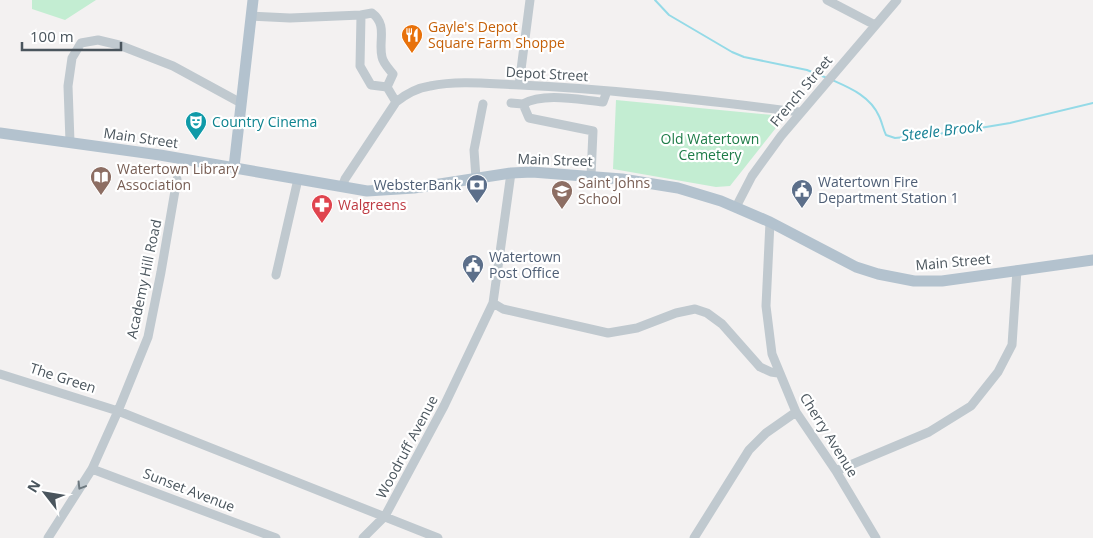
<svg xmlns="http://www.w3.org/2000/svg" width="1093" height="538" font-family="'Open Sans',sans-serif">
<style>
.green{fill:#c3edd2}
.lines{fill:none;stroke-linecap:round;stroke-linejoin:round}
.stream{stroke:#94dae7;stroke-width:2}
.minor{stroke:#c0c9cf;stroke-width:9}
.major{stroke:#b3c2ce;stroke-width:11}
.oneway{stroke:#6d787f}
.labels{text-anchor:middle;stroke-width:4.5;stroke-linejoin:round;paint-order:stroke}
.food-label{font-size:14px;fill:#c56008;stroke:#fff;text-anchor:start}
.street-label{font-size:14px;fill:#4a555d;stroke:#fff}
.culture-label{font-size:14px;fill:#0d838f;stroke:#fff;text-anchor:start}
.park-label{font-size:14px;fill:#1e7c48;stroke:#fff}
.education-label{font-size:14px;fill:#785e54;stroke:#fff;text-anchor:start}
.service-label{font-size:14px;fill:#4e5e75;stroke:#fff;text-anchor:start}
.health-label{font-size:14px;fill:#be3a42;stroke:#fff;text-anchor:start}
.water-label{font-size:15px;font-style:italic;fill:#168195;stroke:#fff}
</style>
<rect width="100%" height="100%" fill="#f3f1f1"/>
<path class="green" d="M 32,0 L 96,0 L 65,20 L 32,9 Z
M 616,100 L 773,115 L 779,124 L 730,186 L 716,187 L 613,169 Z"/>
<g class="lines">
<path class="stream" d="M 655,0 L 669,15 L 732,52 L 744,57 L 807,70 L 827,78
M 832,80 C 850,88 870,96 879,116 C 882,122 883,129 886,135 L 895,138 L 956,132 L 1010,123 L 1093,103"/>
<path class="minor" d="M 827,0 L 875,25
M 361,15 L 372,13 C 388,25 378,41 382,57 C 383,63 389,69 393,74 L 387,87
M 251,16 L 290,18 L 361,15 L 360,66 L 371,85 L 387,87 L 396,102
M 519,85 L 530,0
M 511,103 L 523,104
M 523,104 L 529,118 L 593,131 L 591,176
M 523,104 C 544,92 580,100 603,102 L 607,91
M 70,142 L 68,86 L 72,58 L 81,43 L 98,40 L 119,45 L 173,66 L 241,103
M 476,178 L 474,150 L 483,104
M 342,187 L 345,179 L 396,102 C 406,94 417,88 430,86 C 459,80 491,84 520,85 C 614,89 707,101 800,112
M 736,207 L 752,176 L 781,136 L 897,0
M 770,222 L 766,306 L 772,354 L 796,412 L 836,471 L 876,538
M 276,275 L 298,179
M 493,303 L 503,309 L 608,333 L 637,328 L 676,313 L 695,309 L 707,313 L 722,324 L 760,367 L 771,372 L 778,373
M 0,374 L 118,411 L 438,538
M 92,469 L 276,538
M 836,471 L 929,432 L 971,406 L 998,372 L 1012,345 L 1017,270
M 48,538 L 92,469 L 118,411 L 148,337 L 161,272 L 177,179
M 363,538 L 385,516 L 444,406 L 493,303 L 511,173
M 694,538 L 749,450 L 766,433 L 796,412"/>
<path class="major" d="M 0,133 L 160,155 L 367,191 L 414,188 L 511,173 L 532,172 L 622,179 L 678,188 L 721,201 L 770,222 L 856,267 L 878,274 L 914,281 L 942,281 L 1093,260
M 234,167 L 253,0"/>
</g>
<defs><path id="oneway-chevron" d="M-2-3.5L2.5 0L-2 3.5" fill="none" stroke-width="1.6" stroke-linecap="round" stroke-linejoin="round" transform="scale(1.25)"/></defs>
<use class="oneway" href="#oneway-chevron" transform="translate(81 486) rotate(121)"/>
<defs>
<g id="restaurant-pin" transform="scale(1.125)"><path d="M0 17L-7.5 6A9.5 9.5 0 1 1 7.5 6Z" fill="#e8710a" stroke="#fff"/><path d="M-5-6h1v4h1v-4h1v4h1v-4h1v5L-1.5 .5V6h-2V.5L-5-1ZM5-6V6H3V1.5H1.5Q1.5-4 5-6Z" fill="#fff"/></g>
<g id="theatre-pin" transform="scale(1.125)"><path d="M0 17L-7.5 6A9.5 9.5 0 1 1 7.5 6Z" fill="#0f9aa8" stroke="#fff"/><path d="M-5-5.5Q0-4 5-5.5V0Q5 5 0 6Q-5 5-5 0ZM-3.3-2.5H-1v1.5H-3.3ZM1-2.5H3.3v1.5H1ZM-2.8 1Q0 5.5 2.8 1Z" fill="#fff"/></g>
<g id="library-pin" transform="scale(1.125)"><path d="M0 17L-7.5 6A9.5 9.5 0 1 1 7.5 6Z" fill="#8d6e63" stroke="#fff"/><path d="M-6-4Q-3-5.5-.7-3.5V5Q-3 3-6 4ZM6-4Q3-5.5 .7-3.5V5Q3 3 6 4Z" fill="#fff"/></g>
<g id="bank-pin" transform="scale(1.125)"><path d="M0 17L-7.5 6A9.5 9.5 0 1 1 7.5 6Z" fill="#5c6f8a" stroke="#fff"/><path d="M-6-4H6V4H-6ZM0-2.3a2.3 2.3 0 1 0 0 4.6a2.3 2.3 0 1 0 0-4.6Z" fill="#fff"/></g>
<g id="civic-pin" transform="scale(1.125)"><path d="M0 17L-7.5 6A9.5 9.5 0 1 1 7.5 6Z" fill="#5c6f8a" stroke="#fff"/><path d="M-.6-6.5H3V-4.5H.6V-3L4-1V1h2V6H-6V1h2V-1L-.6-3ZM-1.2 2.5V6h2.4V2.5Z" fill="#fff"/></g>
<g id="school-pin" transform="scale(1.125)"><path d="M0 17L-7.5 6A9.5 9.5 0 1 1 7.5 6Z" fill="#8d6e63" stroke="#fff"/><path d="M0-5L7-2L0 1L-7-2ZM-4 1L0 2.5L4 1V4Q0 6-4 4Z" fill="#fff"/></g>
<g id="pharmacy-pin" transform="scale(1.125)"><path d="M0 17L-7.5 6A9.5 9.5 0 1 1 7.5 6Z" fill="#e0444e" stroke="#fff"/><path d="M-2-6h4v4h4v4h-4v4h-4v-4h-4v-4h4Z" fill="#fff"/></g>
</defs>
<g fill-rule="evenodd">
<use href="#restaurant-pin" x="412" y="35"/>
<use href="#theatre-pin" x="196" y="122"/>
<use href="#library-pin" x="101" y="177"/>
<use href="#bank-pin" x="477" y="185"/>
<use href="#civic-pin" x="802" y="190"/>
<use href="#school-pin" x="562" y="191"/>
<use href="#pharmacy-pin" x="322" y="205"/>
<use href="#civic-pin" x="473" y="265"/>
</g>
<g class="labels">
<g class="food-label">
<text x="428" y="32">Gayle's Depot<tspan x="428" dy="16">Square Farm Shoppe</tspan></text>
</g>
<g class="street-label">
<text transform="translate(547 74) rotate(3)" y="5">Depot Street</text>
<text transform="translate(801 91) rotate(-50)" y="5">French Street</text>
<text transform="translate(141 138) rotate(8)" y="5">Main Street</text>
<text transform="translate(555 160) rotate(2)" y="5">Main Street</text>
<text transform="translate(953 262) rotate(-5)" y="5">Main Street</text>
<text transform="translate(144 279) rotate(-78)" y="5">Academy Hill Road</text>
<text transform="translate(63 378) rotate(18)" y="5">The Green</text>
<text transform="translate(829 435) rotate(58)" y="5">Cherry Avenue</text>
<text transform="translate(407 447) rotate(-62)" y="5">Woodruff Avenue</text>
<text transform="translate(189 490) rotate(21)" y="5">Sunset Avenue</text>
</g>
<g class="culture-label">
<text x="212" y="127">Country Cinema</text>
</g>
<g class="park-label">
<text x="710" y="144">Old Watertown<tspan x="710" dy="16">Cemetery</tspan></text>
</g>
<g class="education-label">
<text x="117" y="174">Watertown Library<tspan x="117" dy="16">Association</tspan></text>
<text x="578" y="188">Saint Johns<tspan x="578" dy="16">School</tspan></text>
</g>
<g class="service-label">
<text x="818" y="187">Watertown Fire<tspan x="818" dy="16">Department Station 1</tspan></text>
<text x="461" y="190" text-anchor="end">WebsterBank</text>
<text x="489" y="262">Watertown<tspan x="489" dy="16">Post Office</tspan></text>
</g>
<g class="health-label">
<text x="338" y="210">Walgreens</text>
</g>
<g class="water-label">
<text transform="translate(942 131) rotate(-7)" y="5">Steele Brook</text>
</g>
</g>
<g transform="translate(45 493) rotate(301)" stroke="#ffffff" stroke-width="4" paint-order="stroke">
<path d="M0-4L9 19L0 12L-9 19Z" fill="#4a555d"/>
<text y="-8" font-size="14" font-weight="bold" text-anchor="middle" fill="#4a555d">N</text>
</g>
<path d="M22 42v8h99v-8" fill="none" stroke="#4a555d" stroke-width="2.5"/>
<text x="30" y="42" font-size="15" fill="#4a555d" stroke="#ffffff" stroke-width="4" paint-order="stroke">100 m</text>
</svg>
